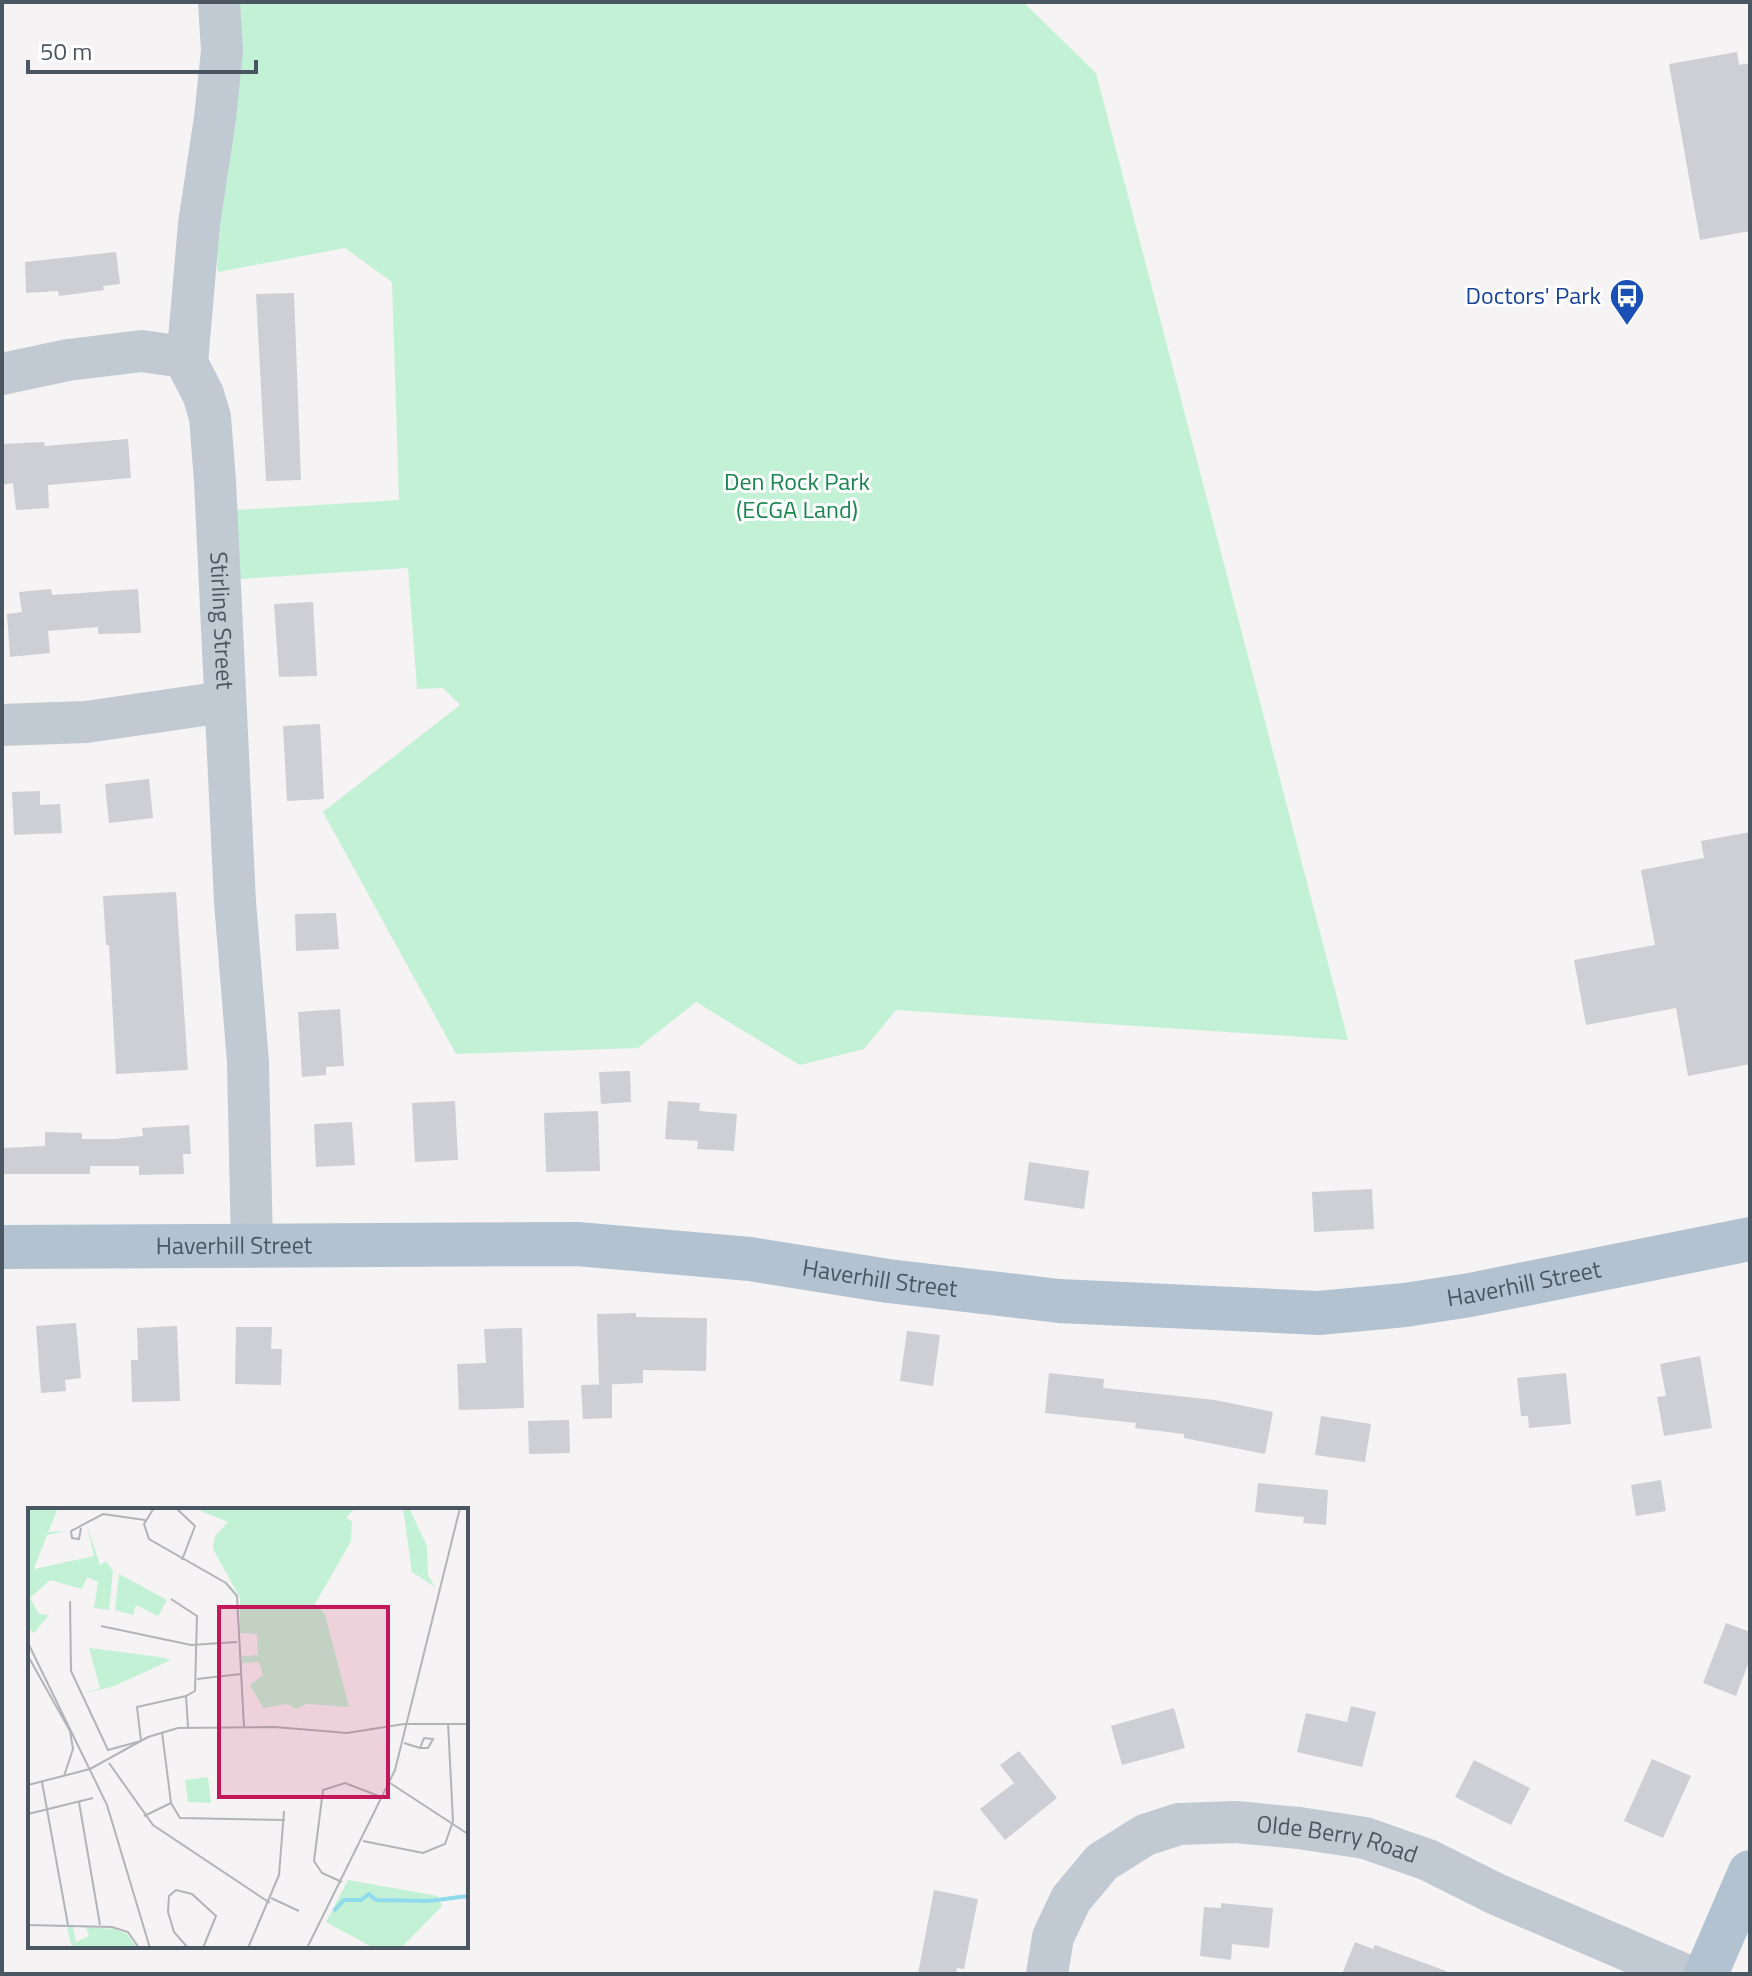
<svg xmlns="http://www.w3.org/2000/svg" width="1752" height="1976" font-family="'Titillium Web',sans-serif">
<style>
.green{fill:#c3f1d5}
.building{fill:#cdcfd5}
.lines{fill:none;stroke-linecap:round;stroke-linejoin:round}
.minor{stroke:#c1cad2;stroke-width:42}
.major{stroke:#b3c2d1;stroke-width:44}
.labels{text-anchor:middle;stroke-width:6;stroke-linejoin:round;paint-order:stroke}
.transit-label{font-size:24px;fill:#164399;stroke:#fff;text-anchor:end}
.park-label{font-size:24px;fill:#17864f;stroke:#fff}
.street-label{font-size:24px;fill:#4a5661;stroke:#fff}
.inset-river{fill:none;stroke:#90daee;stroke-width:4}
.inset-road{fill:none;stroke:#b1b4b9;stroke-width:2}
.view{fill:#c2185b;fill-opacity:0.15;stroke:#c2185b;stroke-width:4}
.inset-edge{fill:none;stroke:#4a5661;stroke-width:4}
</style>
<rect width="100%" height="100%" fill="#f5f3f3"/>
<path class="green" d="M 237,2 L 1023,2 L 1096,73 L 1348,1040 L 896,1010 L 864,1049 L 800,1065 L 696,1002 L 638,1048 L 456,1054 L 323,812 L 460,705 L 443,688 L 417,689 L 408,568 L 240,579 L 236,510 L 399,500 L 392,282 L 345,248 L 218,272 L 217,251 Z"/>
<path class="building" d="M 1737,52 L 1739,65 L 1750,63 L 1750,231 L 1700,240 L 1669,64 Z
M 116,252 L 120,284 L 103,286 L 104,290 L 59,296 L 58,291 L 26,293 L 25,262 Z
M 294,293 L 301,480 L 266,481 L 256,294 Z
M 128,439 L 131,478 L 48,485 L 49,508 L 16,510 L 13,483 L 2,485 L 2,444 L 44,442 L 45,446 Z
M 51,589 L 52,595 L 138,589 L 141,633 L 98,634 L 98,627 L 48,631 L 50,653 L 10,657 L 7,614 L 22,612 L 19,592 Z
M 313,602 L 317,676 L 279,677 L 274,604 Z
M 320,724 L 324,799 L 287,801 L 283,726 Z
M 149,779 L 153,818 L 109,823 L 105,784 Z
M 40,791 L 40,805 L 60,804 L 62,833 L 14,835 L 12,792 Z
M 1750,832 L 1750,1064 L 1688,1076 L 1676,1008 L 1586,1025 L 1574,960 L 1655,945 L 1641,870 L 1704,858 L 1701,841 Z
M 176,892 L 188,1070 L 116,1074 L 109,945 L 106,945 L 103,896 Z
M 336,913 L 339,949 L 296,951 L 295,914 Z
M 340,1009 L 344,1066 L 326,1067 L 326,1075 L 302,1077 L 298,1012 Z
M 630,1071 L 631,1102 L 601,1104 L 599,1072 Z
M 455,1101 L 458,1160 L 415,1162 L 412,1103 Z
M 668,1101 L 700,1103 L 699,1111 L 737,1114 L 734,1151 L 697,1149 L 698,1141 L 665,1139 Z
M 598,1111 L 600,1171 L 546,1172 L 544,1113 Z
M 352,1122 L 355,1165 L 316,1167 L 314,1124 Z
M 189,1125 L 191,1154 L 183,1154 L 184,1174 L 139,1175 L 139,1166 L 90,1166 L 90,1174 L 2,1174 L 2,1148 L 45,1146 L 45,1132 L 82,1133 L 82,1139 L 115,1139 L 143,1136 L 142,1128 Z
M 1029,1162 L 1089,1171 L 1084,1209 L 1024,1200 Z
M 1372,1189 L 1374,1229 L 1314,1232 L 1312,1192 Z
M 636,1313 L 636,1317 L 707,1318 L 706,1371 L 643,1370 L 643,1383 L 599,1385 L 597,1314 Z
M 76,1323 L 81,1378 L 65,1380 L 66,1391 L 41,1393 L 36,1326 Z
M 177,1326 L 180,1401 L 132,1402 L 131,1360 L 138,1360 L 137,1328 Z
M 236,1327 L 272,1327 L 271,1349 L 282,1349 L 281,1385 L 235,1384 Z
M 522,1328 L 524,1408 L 459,1410 L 457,1364 L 486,1363 L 484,1329 Z
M 907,1331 L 940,1335 L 933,1386 L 900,1381 Z
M 1700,1356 L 1712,1428 L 1664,1436 L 1657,1397 L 1666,1396 L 1660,1364 Z
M 1049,1373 L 1104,1379 L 1103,1388 L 1215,1400 L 1273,1412 L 1265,1454 L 1184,1438 L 1184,1434 L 1135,1428 L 1136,1423 L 1045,1413 Z
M 1566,1373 L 1571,1424 L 1529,1428 L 1528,1416 L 1521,1416 L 1517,1378 Z
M 612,1384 L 612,1418 L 583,1419 L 581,1385 Z
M 1321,1416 L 1371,1424 L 1365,1462 L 1315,1455 Z
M 569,1420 L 570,1453 L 529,1454 L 528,1421 Z
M 1661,1480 L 1666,1511 L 1636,1516 L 1631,1485 Z
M 1258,1483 L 1328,1490 L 1326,1525 L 1303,1523 L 1304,1517 L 1255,1512 Z
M 1726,1623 L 1750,1632 L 1750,1659 L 1736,1696 L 1703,1683 Z
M 1351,1706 L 1376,1712 L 1362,1767 L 1297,1752 L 1306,1713 L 1347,1722 Z
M 1174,1708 L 1185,1748 L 1122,1765 L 1111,1726 Z
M 1019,1751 L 1057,1798 L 1005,1840 L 980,1809 L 1014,1783 L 1000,1765 Z
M 1652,1759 L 1691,1776 L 1663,1838 L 1624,1821 Z
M 1474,1760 L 1530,1788 L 1511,1825 L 1455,1797 Z
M 934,1890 L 978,1899 L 964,1969 L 957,1968 L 956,1974 L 918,1974 Z
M 1221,1903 L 1273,1908 L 1269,1948 L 1232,1944 L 1231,1960 L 1200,1956 L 1204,1907 L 1221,1908 Z
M 1355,1942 L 1373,1949 L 1375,1945 L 1446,1971 L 1446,1974 L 1342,1974 Z"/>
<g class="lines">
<g class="minor">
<path id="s1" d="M 219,2 L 222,51 L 215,118 L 199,224 L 187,363 L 203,394 L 210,417 L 215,481 L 235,902 L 248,1062 L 252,1247"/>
<path d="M 2,374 L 68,360 L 142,351 L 183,357 L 187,363"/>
<path d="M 2,725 L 86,722 L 224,702"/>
<path id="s2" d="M 1047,1974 L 1053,1937 L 1071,1899 L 1102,1862 L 1145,1835 L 1179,1824 L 1236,1822 L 1299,1828 L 1365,1838 L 1428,1860 L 1496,1894 L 1683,1974"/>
</g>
<g class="major">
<path id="s3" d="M 2,1247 L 577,1244 L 750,1259 L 888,1281 L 1059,1301 L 1319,1313 L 1405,1305 L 1470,1295 L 1750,1239"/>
<path d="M 1706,1974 L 1750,1872"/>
</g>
</g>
<defs>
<g id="bus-pin" transform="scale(1.8)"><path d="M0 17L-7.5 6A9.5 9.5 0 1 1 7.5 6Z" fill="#1a4fb4" stroke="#fff"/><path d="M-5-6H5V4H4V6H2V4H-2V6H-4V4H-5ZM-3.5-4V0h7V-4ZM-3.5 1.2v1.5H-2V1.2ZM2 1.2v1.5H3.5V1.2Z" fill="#fff"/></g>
</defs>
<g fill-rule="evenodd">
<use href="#bus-pin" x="1627" y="296"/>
</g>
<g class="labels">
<g class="transit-label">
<text x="1601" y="304">Doctors' Park</text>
</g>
<g class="park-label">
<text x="797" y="490">Den Rock Park<tspan x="797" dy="28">(ECGA Land)</tspan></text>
</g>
<g class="street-label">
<text dy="8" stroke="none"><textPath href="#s1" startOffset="626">Stirling Street</textPath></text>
<text dy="8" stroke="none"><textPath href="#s3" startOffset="232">Haverhill Street</textPath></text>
<text dy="8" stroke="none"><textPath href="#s3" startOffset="880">Haverhill Street</textPath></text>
<text dy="8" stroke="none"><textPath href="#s3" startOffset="1528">Haverhill Street</textPath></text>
<text dy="8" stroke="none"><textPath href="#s2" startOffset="374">Olde Berry Road</textPath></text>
</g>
</g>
<g transform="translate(28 1508)">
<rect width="440" height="440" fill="#f5f3f3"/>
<path d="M 0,0 L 30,0 L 20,24 L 39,23 L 19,27 L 6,61 L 66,48 L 59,17 L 72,57 L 78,53 L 85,63 L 81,102 L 66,100 L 70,74 L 59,69 L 54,81 L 22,72 L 2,90 L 11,106 L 21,107 L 6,125 L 0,120 ZM 166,0 L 327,0 L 318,10 L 324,13 L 323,33 L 287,96 L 297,106 L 321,199 L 278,196 L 269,201 L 259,196 L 235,200 L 222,177 L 235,167 L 231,154 L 214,155 L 214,148 L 230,147 L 229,126 L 212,125 L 212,90 L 185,41 L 187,28 L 200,14 ZM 375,0 L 381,0 L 399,38 L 400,67 L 407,79 L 384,64 ZM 91,66 L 139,92 L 130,108 L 108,97 L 105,107 L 87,102 ZM 61,140 L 132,149 L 143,152 L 84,179 L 56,185 L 72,180 ZM 180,269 L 183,295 L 160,294 L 157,272 ZM 320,372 L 410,388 L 414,398 L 373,440 L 346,440 L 298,414 ZM 39,419 L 45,419 L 48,434 L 61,428 L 58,419 L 87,421 L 99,426 L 109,440 L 44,440 Z" fill="#c3f1d5"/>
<path class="inset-river" d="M 306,403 L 316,392 L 333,392 L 341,386 L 348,392 L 401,393 L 440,388"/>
<path class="inset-road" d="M 126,0 L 116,16 L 121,31 L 198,75 L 209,88 L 216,219M 148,0 L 167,18 L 154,52M 53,20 L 51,31 L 44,30 L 43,23 L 75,6 L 117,12M 143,91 L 169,108 L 167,183 L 158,188 L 160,219M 42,93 L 43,163 L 80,242 L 113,233 L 109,199 L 158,188M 73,118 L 163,137 L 209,134M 0,135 L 79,297 L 122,440M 0,148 L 42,223 L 45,241 L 36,268M 169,171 L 213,166M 134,224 L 143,295 L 152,310 L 257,312M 376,235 L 392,240 L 400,240 L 405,231 L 396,230 L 392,240M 81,255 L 125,317 L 242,395M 14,274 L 40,417M 362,275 L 440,326M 0,277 L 62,261 L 120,229 L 150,220 L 247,219 L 319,225 L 376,216 L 440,216M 51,294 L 72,417M 0,306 L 65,290M 116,308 L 143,295M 335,333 L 395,345 L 417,336 L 425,313 L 420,215M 314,374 L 294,365 L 286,353 L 295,282 L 317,275 L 356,290M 243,390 L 271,403M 0,417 L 84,419 L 100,424 L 111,440M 160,440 L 146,424 L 140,404 L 141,388 L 148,382 L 164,386 L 188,408 L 175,440M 220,440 L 251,367 L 256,303M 279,440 L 367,262 L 432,0"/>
<path class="view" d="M 191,99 L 360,99 L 360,289 L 191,289 Z"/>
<rect width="440" height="440" class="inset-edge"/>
</g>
<rect width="1752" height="1976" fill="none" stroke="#4a5661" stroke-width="8"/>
<path d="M28 60v12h228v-12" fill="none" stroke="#4a5661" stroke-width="4"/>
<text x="40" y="60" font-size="24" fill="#4a5661" stroke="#ffffff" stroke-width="6" paint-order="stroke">50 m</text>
</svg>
